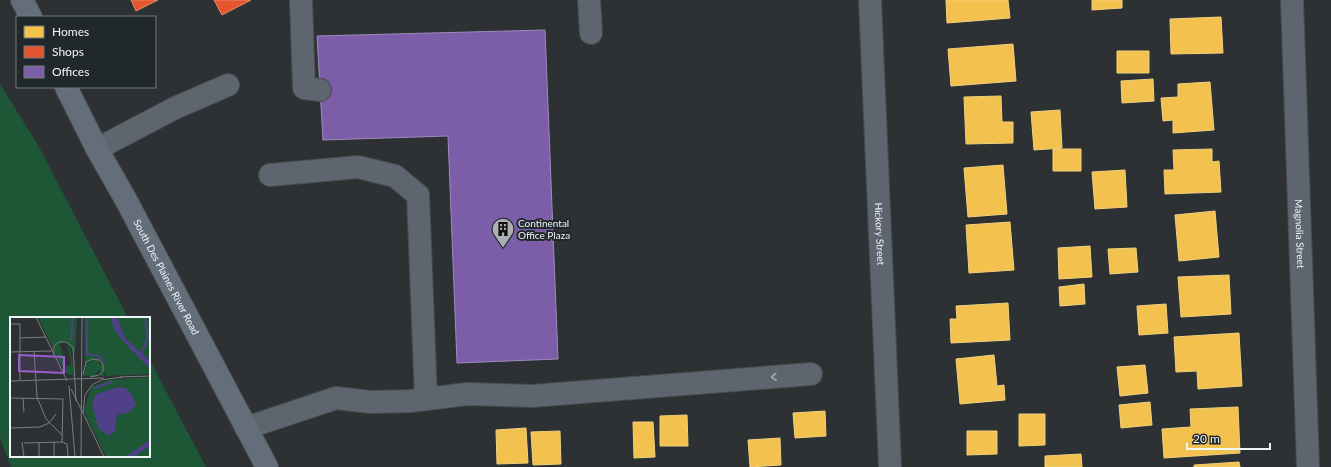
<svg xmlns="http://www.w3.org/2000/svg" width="1331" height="467" font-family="Lato,sans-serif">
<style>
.green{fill:#1d5736}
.homes{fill:#f2c14e;stroke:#f1d181}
.shops{fill:#e4572e;stroke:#e8866a}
.offices{fill:#7b5ea7;stroke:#9e8bbf}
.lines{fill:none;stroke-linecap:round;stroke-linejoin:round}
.minor-casing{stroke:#494c4e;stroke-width:24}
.major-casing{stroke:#494c4e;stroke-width:24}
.minor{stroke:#5d656e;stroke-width:22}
.major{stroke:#646e7a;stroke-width:22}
.oneway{stroke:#a6adb2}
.labels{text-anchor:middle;stroke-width:4;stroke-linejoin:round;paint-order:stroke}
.poi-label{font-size:10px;fill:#f0f5f7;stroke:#21282b;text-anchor:start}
.street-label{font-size:10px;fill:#f0f5f7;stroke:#21282b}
.inset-river{fill:none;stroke:#4f4089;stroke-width:2}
.inset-road{fill:none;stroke:#7b7f81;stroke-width:1}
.view{fill:#985ecd;fill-opacity:0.15;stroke:#985ecd;stroke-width:2}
.inset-edge{fill:none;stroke:#f0f5f7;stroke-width:2}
</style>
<rect width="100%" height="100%" fill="#2d3133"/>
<path class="green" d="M 0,84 L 39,147 L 128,318 L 11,318 L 11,456 L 149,456 L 149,359 L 206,467 L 11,467 L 0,438 Z"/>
<path class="homes" d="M 946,0 L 1008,0 L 1010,18 L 947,23 Z
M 1092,0 L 1122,0 L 1122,8 L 1092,10 Z
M 1221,17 L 1223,53 L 1171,54 L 1170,19 Z
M 1013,44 L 1016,81 L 951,86 L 948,49 Z
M 1117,51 L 1149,51 L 1149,73 L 1117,73 Z
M 1153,79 L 1154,101 L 1122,103 L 1121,81 Z
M 1210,82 L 1214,130 L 1173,133 L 1173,120 L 1163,121 L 1161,98 L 1178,97 L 1178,84 Z
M 1001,96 L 1002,122 L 1013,122 L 1013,143 L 966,144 L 964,97 Z
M 1060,110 L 1062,148 L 1034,150 L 1031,112 Z
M 1053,149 L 1081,149 L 1081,171 L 1053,171 Z
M 1212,149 L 1212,162 L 1219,161 L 1221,192 L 1165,194 L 1164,170 L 1174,170 L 1173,150 Z
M 1003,165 L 1007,214 L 968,217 L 964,168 Z
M 1125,170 L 1127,207 L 1095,209 L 1092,172 Z
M 1215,211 L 1219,257 L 1179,261 L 1175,215 Z
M 1010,222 L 1014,270 L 969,273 L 966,225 Z
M 1090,246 L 1092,277 L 1059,279 L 1058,248 Z
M 1136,248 L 1138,272 L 1110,274 L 1108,249 Z
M 1229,275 L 1231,314 L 1181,317 L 1178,277 Z
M 1084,284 L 1085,304 L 1060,306 L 1059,287 Z
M 1008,303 L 1010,340 L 951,343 L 950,319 L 957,319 L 956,306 Z
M 1166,304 L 1168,333 L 1139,335 L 1137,306 Z
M 1239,333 L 1242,386 L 1198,389 L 1197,371 L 1176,372 L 1174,337 Z
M 994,355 L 997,386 L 1004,385 L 1005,400 L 960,404 L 956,359 Z
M 1145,365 L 1148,393 L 1120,396 L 1117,367 Z
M 1150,402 L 1152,425 L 1121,428 L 1119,405 Z
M 1238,407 L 1240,453 L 1164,458 L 1162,429 L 1191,427 L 1190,409 Z
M 825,411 L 826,436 L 795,438 L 793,413 Z
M 1019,414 L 1045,414 L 1045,445 L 1019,446 Z
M 687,415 L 688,446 L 660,446 L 660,416 Z
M 633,422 L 653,422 L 655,457 L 634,458 Z
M 526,428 L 528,463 L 497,464 L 496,430 Z
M 560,431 L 561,464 L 533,465 L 531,432 Z
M 967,431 L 997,431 L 997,454 L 967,455 Z
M 780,438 L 781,465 L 750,467 L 748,440 Z
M 1081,454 L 1082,467 L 1045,467 L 1045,456 Z
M 1239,462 L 1240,467 L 1194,467 L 1194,465 Z"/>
<path class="shops" d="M 131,0 L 158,0 L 136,11 Z
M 214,0 L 251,0 L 222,15 Z"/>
<path class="offices" d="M 545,30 L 558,359 L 457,363 L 448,136 L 323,140 L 317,36 Z"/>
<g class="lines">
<g class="minor-casing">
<g id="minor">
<path d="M 301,0 L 304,88 L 320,90"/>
<path d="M 589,0 L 591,33"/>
<path id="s1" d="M 870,0 L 890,467"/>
<path id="s2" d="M 1292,0 L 1308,467"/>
<path d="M 97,149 L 175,108 L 228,85"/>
<path d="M 270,175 L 358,167 L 395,176 L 418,195 L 426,399"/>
<path d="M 246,428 L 336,398 L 371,402 L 411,401 L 467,394 L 532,396 L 811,374"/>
</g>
</g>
<g class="major-casing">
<g id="major">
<path d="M 22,0 L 31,17"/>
<path id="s3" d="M 66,87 L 97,149 L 126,200 L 267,467"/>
</g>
</g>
<use href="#minor" class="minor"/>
<use href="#major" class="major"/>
</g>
<defs><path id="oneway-chevron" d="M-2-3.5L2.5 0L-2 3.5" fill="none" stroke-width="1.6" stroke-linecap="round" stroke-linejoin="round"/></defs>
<use class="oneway" href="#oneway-chevron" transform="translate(774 377) rotate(176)"/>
<defs>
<g id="building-pin" transform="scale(1.15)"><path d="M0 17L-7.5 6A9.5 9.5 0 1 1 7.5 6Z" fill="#acb0b2" stroke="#21282b"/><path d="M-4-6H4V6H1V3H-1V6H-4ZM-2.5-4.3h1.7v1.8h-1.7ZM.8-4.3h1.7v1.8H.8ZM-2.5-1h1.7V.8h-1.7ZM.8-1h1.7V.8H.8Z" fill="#111"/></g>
</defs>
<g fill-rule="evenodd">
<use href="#building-pin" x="503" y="229"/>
</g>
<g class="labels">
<g class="poi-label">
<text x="518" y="227">Continental<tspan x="518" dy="12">Office Plaza</tspan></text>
</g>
<g class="street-label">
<text dy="4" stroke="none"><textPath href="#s1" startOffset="234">Hickory Street</textPath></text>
<text dy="4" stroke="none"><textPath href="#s2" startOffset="234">Magnolia Street</textPath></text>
<text dy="4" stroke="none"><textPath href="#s3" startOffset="215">South Des Plaines River Road</textPath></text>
</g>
</g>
<g transform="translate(10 317)">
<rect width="140" height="140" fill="#2d3133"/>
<path d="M 28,0 L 67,0 L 65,36 L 56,24 L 43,31 ZM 74,0 L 140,0 L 140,57 L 96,59 L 95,55 L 94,59 L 90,59 L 91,43 L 75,46 ZM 50,28 L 56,49 L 60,49 L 61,43 L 57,29 L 60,29 L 64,59 L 56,56 L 45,35 L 45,29 ZM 88,43 L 92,51 L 84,59 L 74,59 L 76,47 ZM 140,60 L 140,140 L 96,140 L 74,94 L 81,70 L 98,63 Z" fill="#1d5736"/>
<path d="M 101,0 L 107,0 L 115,21 L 140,44 L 140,52 L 112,23 L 104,12 ZM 108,70 L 116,71 L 121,76 L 126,87 L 120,95 L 107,98 L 105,114 L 99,119 L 88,111 L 82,86 L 86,77 ZM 140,123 L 140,129 L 123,140 L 115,140 Z" fill="#4f4089"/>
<path class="inset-river" d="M 77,0 L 77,37 L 88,39 L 94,45M 61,23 L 63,0M 131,37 L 138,21 L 135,0M 84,71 L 102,65"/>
<path class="inset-road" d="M 26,0 L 57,64M 0,7 L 10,7 L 10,63M 10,21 L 36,20M 24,34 L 27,80 L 36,102 L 52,118M 0,35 L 42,34M 44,38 L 44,29 L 49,25 L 56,25 L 63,30 L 66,84M 73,58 L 76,45 L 82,42 L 89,43 L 93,47 L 93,54 L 89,58 L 80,60M 110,60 L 140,59M 0,64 L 94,61M 59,69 L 65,140M 61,72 L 77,104M 0,81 L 53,82 L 52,125M 13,81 L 14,95M 73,96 L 75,78 L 82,68 L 91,63 L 112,60M 76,102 L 94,140M 0,111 L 30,110 L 39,106 L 46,97M 12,125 L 14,140M 52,125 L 57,127 L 58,140M 14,126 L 52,125M 29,140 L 29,126M 44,140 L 44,125M 71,140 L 72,0"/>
<path class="view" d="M 9,38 L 54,40 L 54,56 L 9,54 Z"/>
<rect width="140" height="140" class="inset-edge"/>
</g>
<rect x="16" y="16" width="140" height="72" fill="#21282b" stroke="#747a7d"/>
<rect x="24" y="26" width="20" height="12" fill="#f2c14e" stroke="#747a7d"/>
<text x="52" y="36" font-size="12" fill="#f0f5f7">Homes</text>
<rect x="24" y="46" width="20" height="12" fill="#e4572e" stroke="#747a7d"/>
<text x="52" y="56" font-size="12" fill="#f0f5f7">Shops</text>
<rect x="24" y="66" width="20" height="12" fill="#7b5ea7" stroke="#747a7d"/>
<text x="52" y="76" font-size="12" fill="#f0f5f7">Offices</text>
<path d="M1187 443v6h83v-6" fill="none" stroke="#f0f5f7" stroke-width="2"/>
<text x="1193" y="443" font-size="12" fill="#f0f5f7" stroke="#21282b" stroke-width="3" paint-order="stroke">20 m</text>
</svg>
